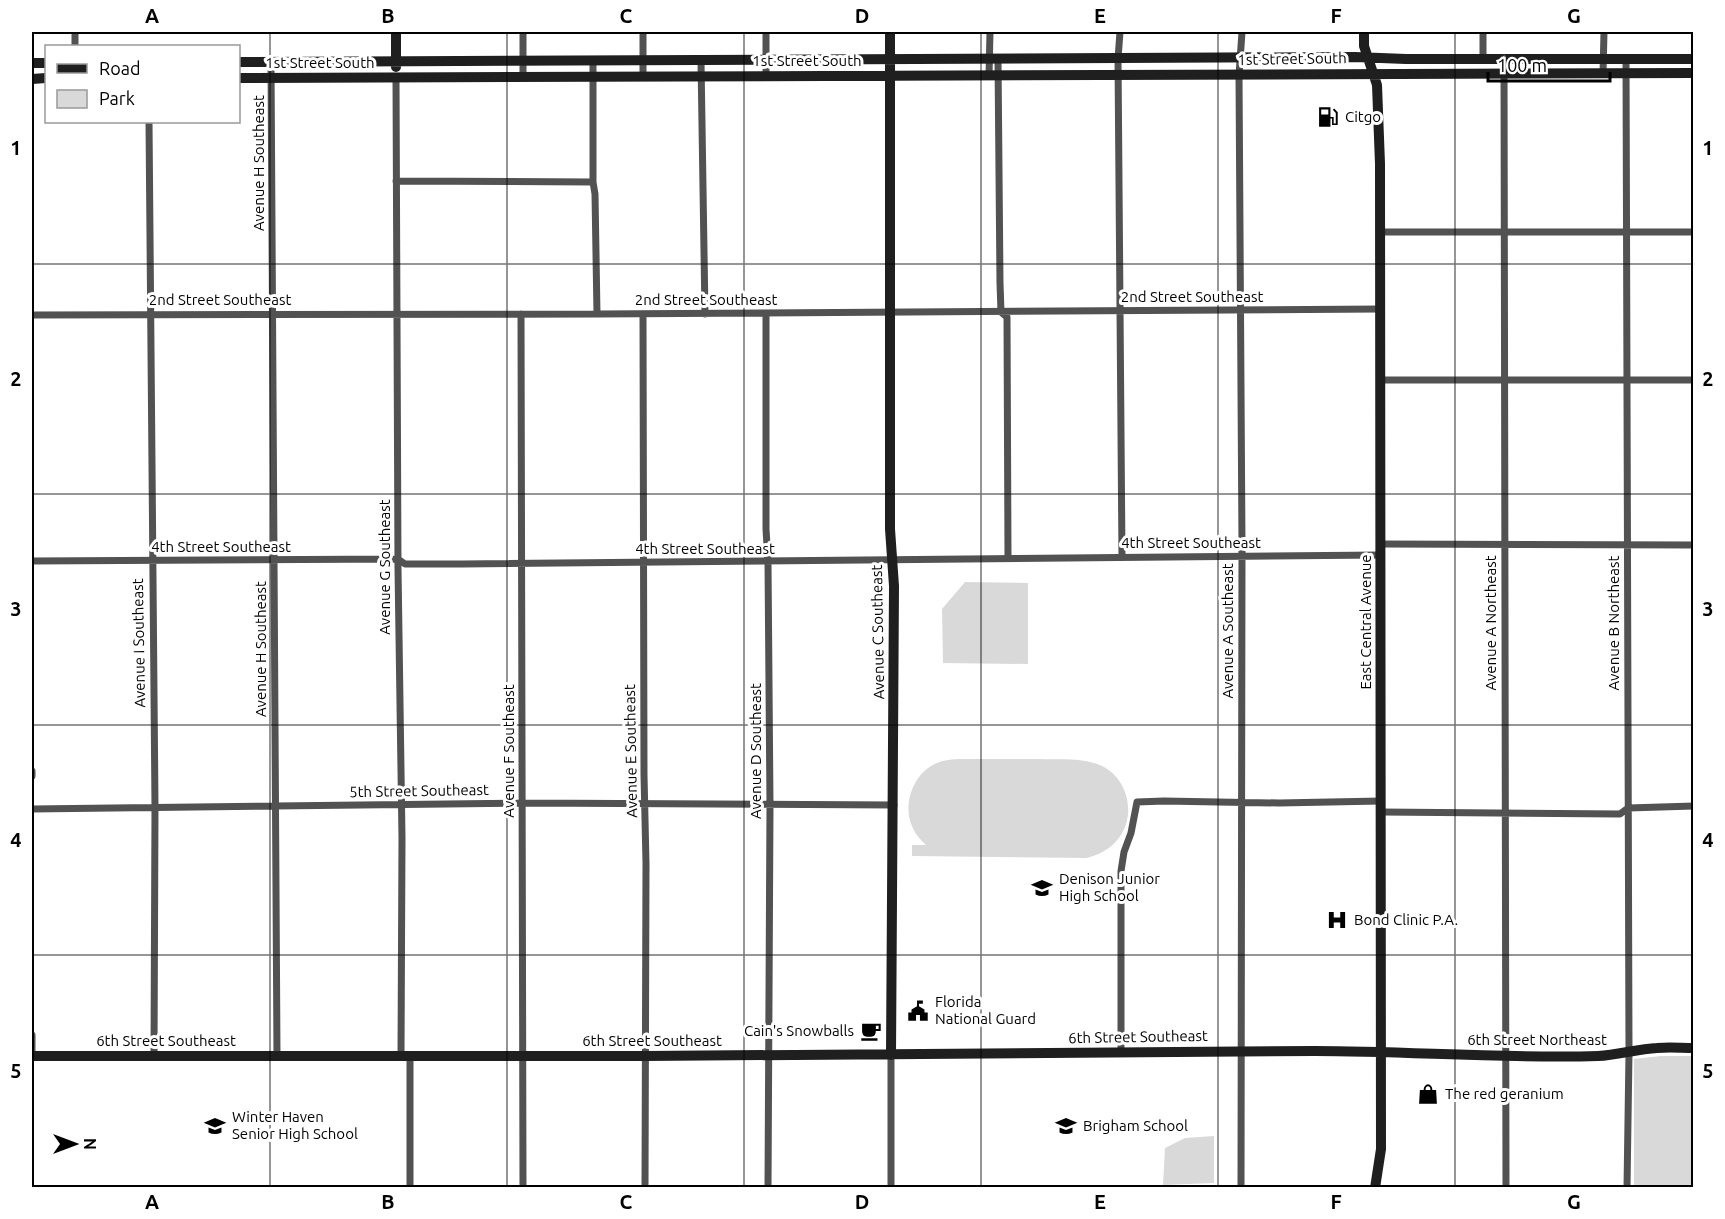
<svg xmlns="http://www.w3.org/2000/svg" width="1725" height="1219" font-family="Ubuntu,sans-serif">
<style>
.green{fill:#d9d9d9}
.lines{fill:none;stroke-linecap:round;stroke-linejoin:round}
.street{stroke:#525252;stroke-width:7}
.secondary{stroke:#1f1f1f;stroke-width:10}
.grid{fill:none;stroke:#000;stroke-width:1.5;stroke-opacity:0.55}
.labels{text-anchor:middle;stroke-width:6;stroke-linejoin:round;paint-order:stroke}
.street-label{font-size:15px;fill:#000;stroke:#fff}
.poi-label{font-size:15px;fill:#000;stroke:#fff;text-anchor:start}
.neatline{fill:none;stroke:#000;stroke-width:2}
.grid-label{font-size:20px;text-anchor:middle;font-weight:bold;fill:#000}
</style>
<rect width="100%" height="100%" fill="#fff"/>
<path class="green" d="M 965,582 L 1028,583 L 1028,664 L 943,663 L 942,609 Z
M 960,759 C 986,759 1012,759 1038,759 C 1059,760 1083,757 1102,766 C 1123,776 1133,802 1126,824 C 1120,843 1104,854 1086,858 L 912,856 L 912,845 L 926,845 C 920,839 915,834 912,826 C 902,804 914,772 937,763 C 944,760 952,759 960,759 Z
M 1661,1056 L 1693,1056 L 1693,1187 L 1634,1187 L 1634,1059 Z
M 1214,1136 L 1214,1183 L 1163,1185 L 1165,1148 L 1185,1138 Z"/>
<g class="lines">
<path class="street" d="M 75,32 L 75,46
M 523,32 L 523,77
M 1120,32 L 1118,59 L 1122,557
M 998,59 L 1000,283 L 1001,312 L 1007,317 L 1008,558
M 1483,59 L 1483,32
M 1504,59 L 1506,1188
M 1626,59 L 1629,1053 L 1627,1188
M 593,60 L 593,182 L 595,194 L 597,314
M 701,61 L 705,314
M 271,62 L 277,1056
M 1603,73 L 1604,32
M 766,76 L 766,32
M 989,76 L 990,32
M 643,77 L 643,32
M 396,78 L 398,568 L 402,838 L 401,1056
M 149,122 L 155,807 L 154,1056
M 396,181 L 593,182
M 1380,232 L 1694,232
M 766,313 L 766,529 L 768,562 L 770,806 L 768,1188
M 521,314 L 523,1188
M 643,314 L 644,775 L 646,863 L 645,1188
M 32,315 L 597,314 L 1380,309
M 1380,380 L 1694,380
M 1381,544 L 1694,545
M 32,561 L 398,559 L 405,564 L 462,564 L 1381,555
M 32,771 L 32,776
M 32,809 L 523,803 L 894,805
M 1381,812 L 1620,814 L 1628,808 L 1694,806
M 32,1035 L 32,1056
M 1121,1052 L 1121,871 L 1124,852 L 1131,833 L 1137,802 L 1164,801 L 1279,803 L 1381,801
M 891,1055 L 891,1188
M 410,1056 L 410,1188
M 1241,1188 L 1242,546 L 1239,75 L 1242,32"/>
<path class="secondary" d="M 890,32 L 890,529 L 894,586 L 891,1055
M 1364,32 L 1364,46 L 1377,85 L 1380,164 L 1381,1149 L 1375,1188
M 238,62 L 1355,57 L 1406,59 L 1694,59
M 32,63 L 46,63
M 396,67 L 396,32
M 238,78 L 1694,73
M 32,79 L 46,78
M 32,1056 L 645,1056 L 1315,1051 C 1409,1051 1503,1059 1598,1056 C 1618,1055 1637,1049 1657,1048 C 1669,1047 1681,1048 1694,1048"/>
</g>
<path class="grid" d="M 270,32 L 270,1188M 507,32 L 507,1188M 744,32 L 744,1188M 981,32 L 981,1188M 1218,32 L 1218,1188M 1455,32 L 1455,1188M 32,264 L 1694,264M 32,494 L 1694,494M 32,725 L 1694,725M 32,955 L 1694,955"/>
<defs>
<g id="fuel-bare" transform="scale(1.62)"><path d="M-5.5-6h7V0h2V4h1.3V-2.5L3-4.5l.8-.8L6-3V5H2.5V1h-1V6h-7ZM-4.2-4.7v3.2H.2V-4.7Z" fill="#000" stroke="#fff" stroke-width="2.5" paint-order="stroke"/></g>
<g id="school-bare" transform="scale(1.62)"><path d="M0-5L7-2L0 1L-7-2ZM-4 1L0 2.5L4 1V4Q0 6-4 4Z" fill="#000" stroke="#fff" stroke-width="2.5" paint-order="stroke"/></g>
<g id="hospital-bare" transform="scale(1.62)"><path d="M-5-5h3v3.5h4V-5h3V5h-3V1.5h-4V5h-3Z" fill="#000" stroke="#fff" stroke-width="2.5" paint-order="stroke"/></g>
<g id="civic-bare" transform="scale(1.62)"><path d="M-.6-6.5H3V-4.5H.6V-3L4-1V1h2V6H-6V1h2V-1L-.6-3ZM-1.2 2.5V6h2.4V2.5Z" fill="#000" stroke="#fff" stroke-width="2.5" paint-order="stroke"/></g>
<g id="cafe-bare" transform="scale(1.62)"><path d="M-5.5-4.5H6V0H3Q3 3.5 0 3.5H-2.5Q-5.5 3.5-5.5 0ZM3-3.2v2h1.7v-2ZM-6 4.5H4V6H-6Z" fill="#000" stroke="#fff" stroke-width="2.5" paint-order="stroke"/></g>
<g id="shop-bare" transform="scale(1.62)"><path d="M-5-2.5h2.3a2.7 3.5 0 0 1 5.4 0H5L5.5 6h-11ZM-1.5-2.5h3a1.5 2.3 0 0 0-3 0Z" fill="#000" stroke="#fff" stroke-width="2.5" paint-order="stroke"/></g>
</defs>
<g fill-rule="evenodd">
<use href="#fuel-bare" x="1328" y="117"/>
<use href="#school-bare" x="1042" y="888"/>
<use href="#hospital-bare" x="1337" y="920"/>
<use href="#civic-bare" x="918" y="1011"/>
<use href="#cafe-bare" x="871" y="1031"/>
<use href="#shop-bare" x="1428" y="1094"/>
<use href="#school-bare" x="215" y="1126"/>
<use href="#school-bare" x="1066" y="1126"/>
</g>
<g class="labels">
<g class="street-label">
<text transform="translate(1292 59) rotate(-1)" y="5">1st Street South</text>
<text x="807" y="66">1st Street South</text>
<text x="320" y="68">1st Street South</text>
<text transform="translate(259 163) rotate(-90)" y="5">Avenue H Southeast</text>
<text x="1192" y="302">2nd Street Southeast</text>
<text x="220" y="305">2nd Street Southeast</text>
<text x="706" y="305">2nd Street Southeast</text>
<text x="1191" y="548">4th Street Southeast</text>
<text x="221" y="552">4th Street Southeast</text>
<text x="705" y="554">4th Street Southeast</text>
<text transform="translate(385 567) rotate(-90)" y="5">Avenue G Southeast</text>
<text transform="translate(1366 622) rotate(-90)" y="5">East Central Avenue</text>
<text transform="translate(1491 623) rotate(-90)" y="5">Avenue A Northeast</text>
<text transform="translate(1614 623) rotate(-90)" y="5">Avenue B Northeast</text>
<text transform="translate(1228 631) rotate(-90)" y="5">Avenue A Southeast</text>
<text transform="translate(878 632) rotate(-91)" y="5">Avenue C Southeast</text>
<text transform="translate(139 643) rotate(-91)" y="5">Avenue I Southeast</text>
<text transform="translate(261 649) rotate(-90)" y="5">Avenue H Southeast</text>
<text transform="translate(509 751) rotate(-90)" y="5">Avenue F Southeast</text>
<text transform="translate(631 751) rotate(-91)" y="5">Avenue E Southeast</text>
<text transform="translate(756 751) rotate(-90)" y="5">Avenue D Southeast</text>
<text transform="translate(419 791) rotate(-1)" y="5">5th Street Southeast</text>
<text transform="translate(1138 1037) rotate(-1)" y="5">6th Street Southeast</text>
<text x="1537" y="1045">6th Street Northeast</text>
<text x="166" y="1046">6th Street Southeast</text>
<text x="652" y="1046">6th Street Southeast</text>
</g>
<g class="poi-label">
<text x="1345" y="122">Citgo</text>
<text x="1059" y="884">Denison Junior<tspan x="1059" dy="17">High School</tspan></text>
<text x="1354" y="925">Bond Clinic P.A.</text>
<text x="935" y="1007">Florida<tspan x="935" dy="17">National Guard</tspan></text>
<text x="854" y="1036" text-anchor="end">Cain's Snowballs</text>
<text x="1445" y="1099">The red geranium</text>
<text x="232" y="1122">Winter Haven<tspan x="232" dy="17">Senior High School</tspan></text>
<text x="1083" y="1131">Brigham School</text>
</g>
</g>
<rect width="1725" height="1219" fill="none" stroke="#ffffff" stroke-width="66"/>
<rect x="45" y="45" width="195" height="78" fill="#ffffff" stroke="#999999" stroke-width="1.5"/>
<rect x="57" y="64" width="30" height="9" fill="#1f1f1f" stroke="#999999" stroke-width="1.5"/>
<text x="99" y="75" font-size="18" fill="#000000">Road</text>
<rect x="57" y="90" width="30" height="18" fill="#d9d9d9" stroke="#999999" stroke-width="1.5"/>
<text x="99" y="105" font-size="18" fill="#000000">Park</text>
<g transform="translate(75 1144) rotate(90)" stroke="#ffffff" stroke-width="4.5" paint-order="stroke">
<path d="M0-4.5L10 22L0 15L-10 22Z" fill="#000000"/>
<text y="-9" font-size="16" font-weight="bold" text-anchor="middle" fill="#000000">N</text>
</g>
<path d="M1488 72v9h122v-9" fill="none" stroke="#000000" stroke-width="3"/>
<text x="1497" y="72" font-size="18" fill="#000000" stroke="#ffffff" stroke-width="4.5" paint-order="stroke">100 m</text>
<rect x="33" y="33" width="1659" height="1153" class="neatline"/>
<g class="grid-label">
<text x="152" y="23">A</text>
<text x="388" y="23">B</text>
<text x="626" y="23">C</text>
<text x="862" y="23">D</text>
<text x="1100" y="23">E</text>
<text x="1336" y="23">F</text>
<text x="1574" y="23">G</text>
<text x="16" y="155">1</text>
<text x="1708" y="155">1</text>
<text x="16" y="386">2</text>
<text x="1708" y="386">2</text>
<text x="16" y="616">3</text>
<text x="1708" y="616">3</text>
<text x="16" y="847">4</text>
<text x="1708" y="847">4</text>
<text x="16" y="1078">5</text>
<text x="1708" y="1078">5</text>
<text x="152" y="1209">A</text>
<text x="388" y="1209">B</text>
<text x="626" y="1209">C</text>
<text x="862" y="1209">D</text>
<text x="1100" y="1209">E</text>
<text x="1336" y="1209">F</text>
<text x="1574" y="1209">G</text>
</g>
</svg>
